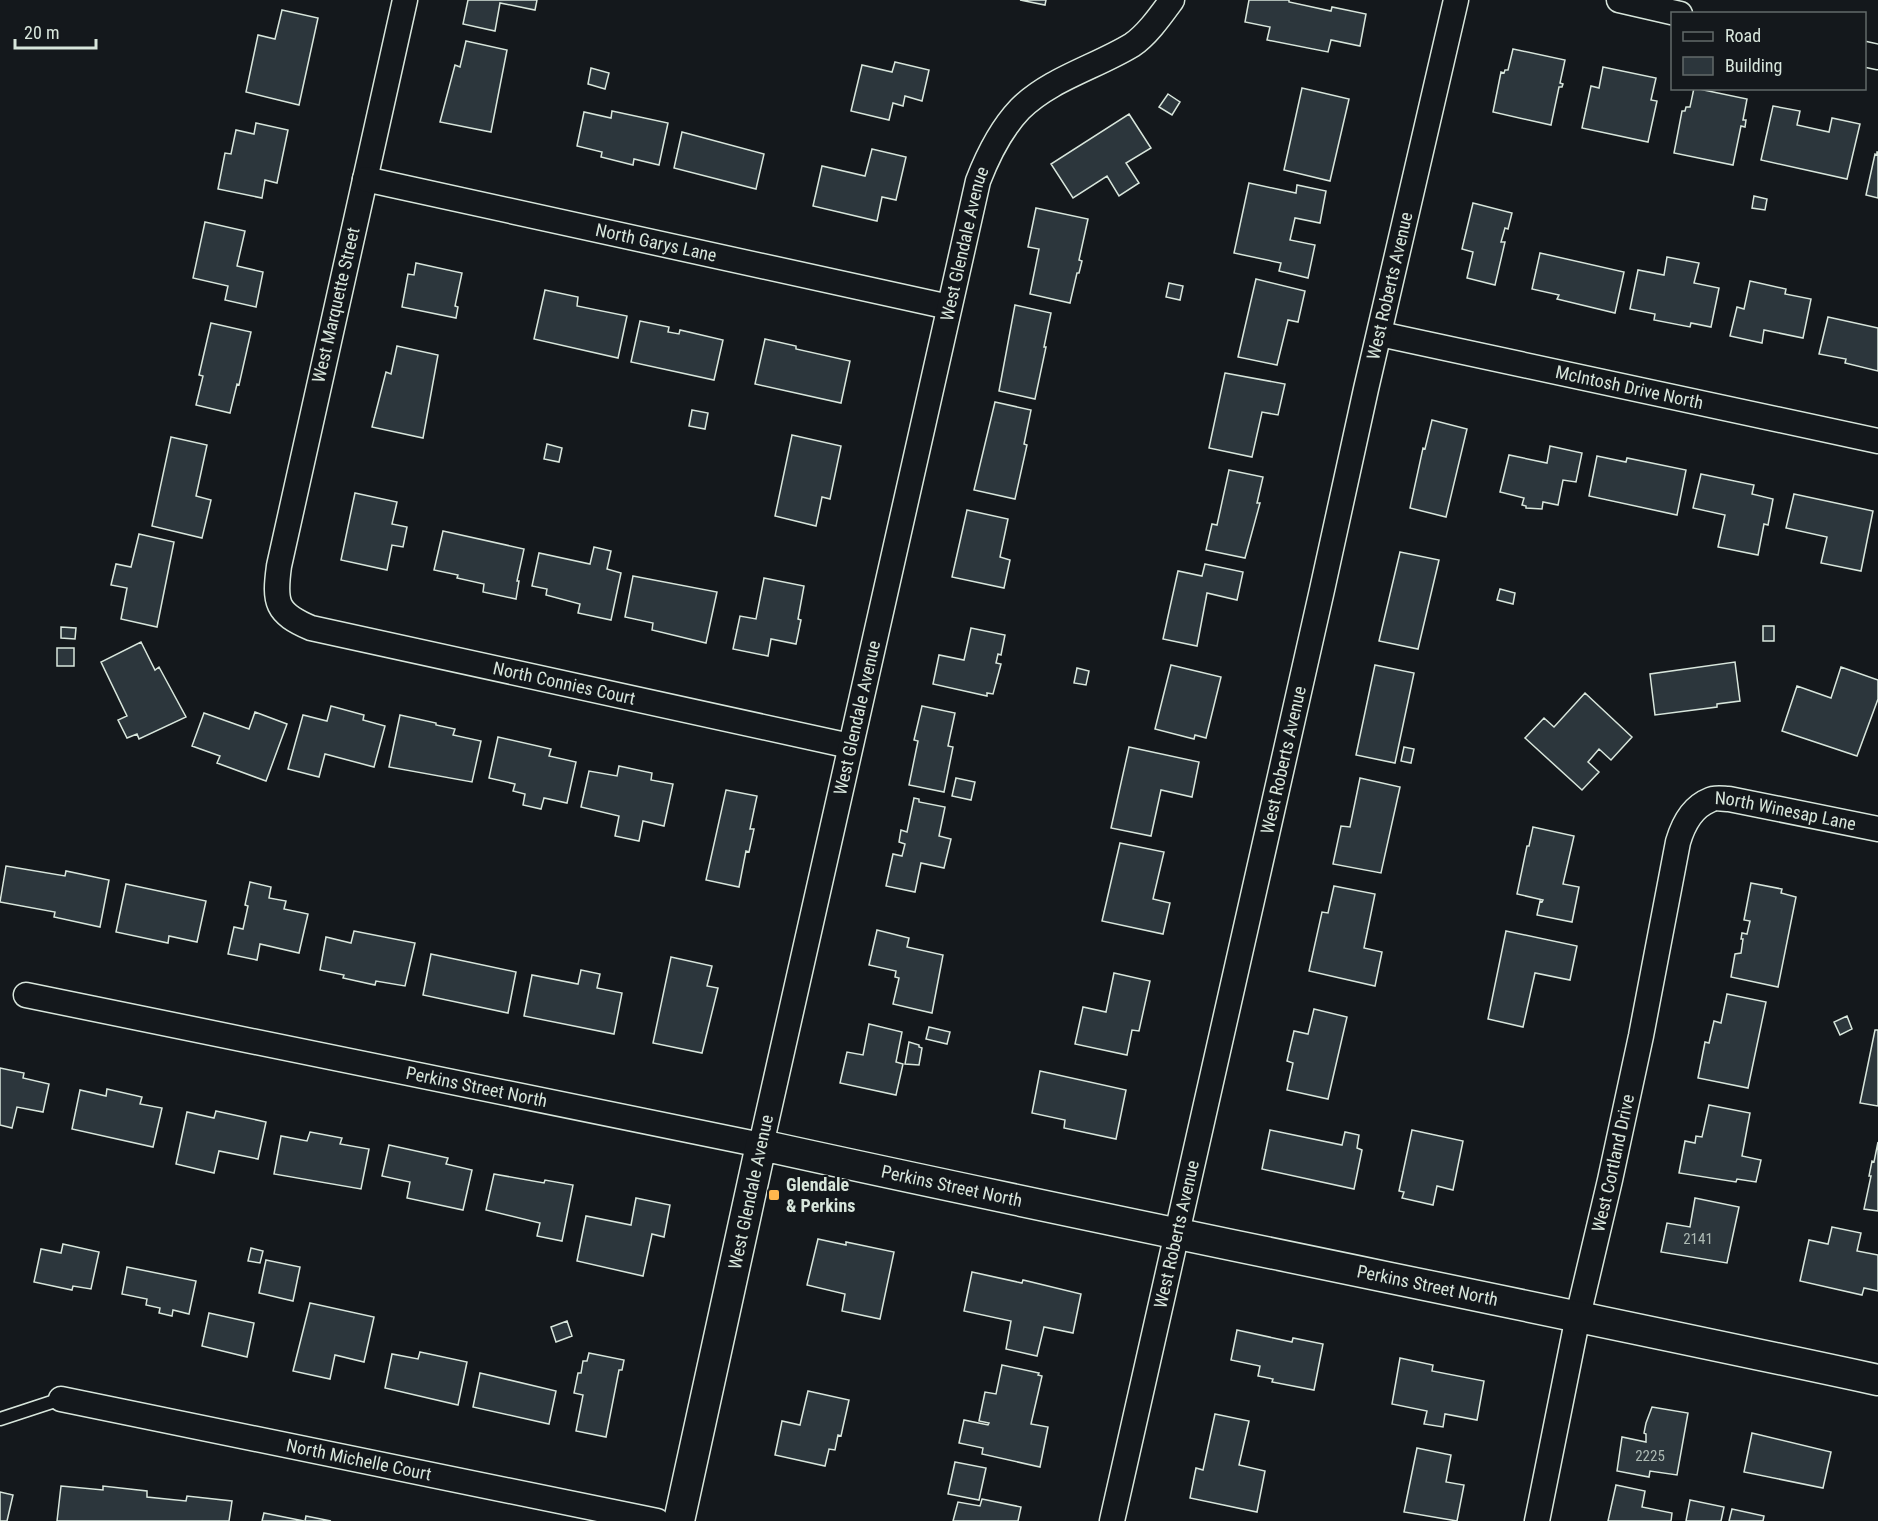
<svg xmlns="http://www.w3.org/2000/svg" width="1878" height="1521" font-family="'Roboto Condensed',sans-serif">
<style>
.building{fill:#2c363c;stroke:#d8e6dc;stroke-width:1.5}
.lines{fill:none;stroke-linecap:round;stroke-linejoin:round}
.service-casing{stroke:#d8e6dc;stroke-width:15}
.minor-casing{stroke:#d8e6dc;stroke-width:27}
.tertiary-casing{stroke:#d8e6dc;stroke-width:33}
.service{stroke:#14181c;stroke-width:12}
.minor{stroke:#14181c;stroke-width:24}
.tertiary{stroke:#14181c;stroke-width:30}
.poi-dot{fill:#ffb74d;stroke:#14181c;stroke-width:2}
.labels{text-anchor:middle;stroke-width:4.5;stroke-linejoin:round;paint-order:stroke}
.number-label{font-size:15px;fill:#adbab4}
.street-label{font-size:18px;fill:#d8e6dc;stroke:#14181c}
.poi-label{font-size:18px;font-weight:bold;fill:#d8e6dc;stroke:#14181c;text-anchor:start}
</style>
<rect width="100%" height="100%" fill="#14181c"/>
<path class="building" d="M 468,0 L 537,0 L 535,10 L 500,3 L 495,31 L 463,24 Z
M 1020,0 L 1046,0 L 1045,5 Z
M 1249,0 L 1289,0 L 1289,2 L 1331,11 L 1332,7 L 1366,14 L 1360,46 L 1331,40 L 1328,52 L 1267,40 L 1270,27 L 1245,22 Z
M 282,10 L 318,18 L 299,105 L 246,92 L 258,35 L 275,39 Z
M 466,41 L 507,50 L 491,132 L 440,122 L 455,65 L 460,67 Z
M 1513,49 L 1565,60 L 1560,83 L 1563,84 L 1562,87 L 1559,87 L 1551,125 L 1493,112 L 1501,72 L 1504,73 L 1505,70 L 1508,70 Z
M 895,62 L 929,70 L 922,101 L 905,96 L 903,106 L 893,103 L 889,120 L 851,111 L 862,65 L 892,72 Z
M 1603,67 L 1656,78 L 1651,100 L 1657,101 L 1648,142 L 1582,128 L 1591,86 L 1599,88 Z
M 591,68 L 609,73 L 605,89 L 588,84 Z
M 1302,88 L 1349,99 L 1330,181 L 1284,170 Z
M 1694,88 L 1747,99 L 1743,120 L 1746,120 L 1745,127 L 1741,126 L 1733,165 L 1674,153 L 1682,111 L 1685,111 L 1686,107 L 1690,107 Z
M 1168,94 L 1180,102 L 1172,115 L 1159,107 Z
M 1773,106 L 1800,111 L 1797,125 L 1829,132 L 1832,118 L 1860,124 L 1847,179 L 1761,160 Z
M 612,111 L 668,123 L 659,165 L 634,159 L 633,165 L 601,157 L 602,152 L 577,146 L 584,112 L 611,118 Z
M 1129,114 L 1151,148 L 1126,163 L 1139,183 L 1119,196 L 1107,176 L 1073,198 L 1051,164 Z
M 256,123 L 288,130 L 277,183 L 265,180 L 262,198 L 218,189 L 225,153 L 231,154 L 236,130 L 254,134 Z
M 682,132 L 764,154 L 756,189 L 674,168 Z
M 872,149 L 906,157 L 896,200 L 882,197 L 877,221 L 813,206 L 822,166 L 865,176 Z
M 1877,152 L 1878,152 L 1878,198 L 1866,195 L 1875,154 L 1877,155 Z
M 1249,183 L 1296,193 L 1297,185 L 1326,191 L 1320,223 L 1295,218 L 1290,240 L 1315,245 L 1308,278 L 1279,271 L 1281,263 L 1234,253 Z
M 1754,196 L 1767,199 L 1765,210 L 1752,208 Z
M 1473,203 L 1512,213 L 1508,229 L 1505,228 L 1501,242 L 1505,242 L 1495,285 L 1467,278 L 1473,252 L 1462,249 Z
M 1036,208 L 1088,219 L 1079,260 L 1082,261 L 1079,273 L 1077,273 L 1070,303 L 1030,294 L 1039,249 L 1028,247 Z
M 205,222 L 245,231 L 237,266 L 263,272 L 256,307 L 225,300 L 228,286 L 193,278 Z
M 1540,253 L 1624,272 L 1615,313 L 1557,299 L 1559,295 L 1532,289 Z
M 1667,257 L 1699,263 L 1694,283 L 1719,288 L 1711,327 L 1691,323 L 1690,327 L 1654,320 L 1655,314 L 1630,309 L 1638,270 L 1664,275 Z
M 416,263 L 462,273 L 455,306 L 458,307 L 456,318 L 402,307 L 408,274 L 414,275 Z
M 1256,279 L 1305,291 L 1298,322 L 1288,320 L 1277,365 L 1238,357 Z
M 1750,281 L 1786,289 L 1785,294 L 1811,299 L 1803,338 L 1764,330 L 1762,343 L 1730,336 L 1737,307 L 1744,309 Z
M 1169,283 L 1183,286 L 1180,300 L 1166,297 Z
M 545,290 L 578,297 L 577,306 L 627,316 L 618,358 L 534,339 Z
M 1015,305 L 1051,313 L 1044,347 L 1046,347 L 1035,399 L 999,391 Z
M 1828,317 L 1878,328 L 1878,371 L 1845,363 L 1846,359 L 1819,354 Z
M 640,321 L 669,327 L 668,332 L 679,334 L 680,330 L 723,340 L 714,380 L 631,362 Z
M 211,323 L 251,332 L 239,385 L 237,384 L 230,413 L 196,405 L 203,376 L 199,375 Z
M 765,339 L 796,346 L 796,349 L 850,361 L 841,403 L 755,384 Z
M 397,346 L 438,355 L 423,438 L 372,427 L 386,372 L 391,374 Z
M 1225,373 L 1285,384 L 1278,415 L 1262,412 L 1252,457 L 1209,448 Z
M 995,402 L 1031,410 L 1024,444 L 1027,445 L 1015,499 L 974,490 Z
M 692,410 L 708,413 L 705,429 L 689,426 Z
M 1432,420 L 1467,429 L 1446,517 L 1410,508 L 1423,448 L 1425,449 Z
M 792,435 L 841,446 L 830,499 L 822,497 L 816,526 L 775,516 Z
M 171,437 L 207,445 L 196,496 L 211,500 L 202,538 L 152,526 Z
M 547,444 L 562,448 L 559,462 L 544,459 Z
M 1550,446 L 1582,453 L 1576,482 L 1563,480 L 1558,505 L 1543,502 L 1542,509 L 1526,508 L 1526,506 L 1522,505 L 1524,498 L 1500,492 L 1509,455 L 1547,463 Z
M 1597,456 L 1626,462 L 1627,458 L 1686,470 L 1677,515 L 1589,496 Z
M 1229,470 L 1263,477 L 1257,503 L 1260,503 L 1245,558 L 1206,550 L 1212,524 L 1217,525 Z
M 1701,474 L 1754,485 L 1752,494 L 1773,499 L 1768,525 L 1764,524 L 1758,555 L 1718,547 L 1725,515 L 1693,508 Z
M 355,493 L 397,502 L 392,524 L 407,527 L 403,547 L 392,545 L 387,570 L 341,560 Z
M 1794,494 L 1873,511 L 1861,571 L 1821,563 L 1827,537 L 1786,528 Z
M 967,510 L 1008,519 L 1000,557 L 1010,560 L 1004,588 L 952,577 Z
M 443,531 L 524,549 L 517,581 L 519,581 L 516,599 L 483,592 L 484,584 L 457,578 L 458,575 L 434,570 Z
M 139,534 L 174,542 L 157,627 L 121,619 L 127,588 L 111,585 L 116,564 L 131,567 Z
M 594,547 L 611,551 L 607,569 L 621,573 L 611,620 L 578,613 L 580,604 L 546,595 L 547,589 L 532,586 L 539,553 L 590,564 Z
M 1400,552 L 1439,560 L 1418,649 L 1379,641 Z
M 1205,564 L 1243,572 L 1237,600 L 1207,593 L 1197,646 L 1163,639 L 1178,571 L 1202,576 Z
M 633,576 L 717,592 L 706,643 L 652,630 L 653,623 L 625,617 Z
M 764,578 L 804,586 L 798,619 L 801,620 L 796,644 L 771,639 L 768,656 L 733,649 L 740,616 L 756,619 Z
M 1500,589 L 1515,593 L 1513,604 L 1497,600 Z
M 1763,626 L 1774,626 L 1774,641 L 1763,641 Z
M 61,627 L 76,628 L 75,639 L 61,638 Z
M 971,628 L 1005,635 L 1001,655 L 998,654 L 996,663 L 1001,664 L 993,694 L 987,693 L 987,696 L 933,684 L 939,655 L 964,660 Z
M 141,642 L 155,670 L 159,667 L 186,717 L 139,739 L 137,734 L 127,738 L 118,720 L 127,716 L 101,662 Z
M 57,648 L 74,648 L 74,666 L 57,666 Z
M 1735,662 L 1740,701 L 1717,704 L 1717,707 L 1655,715 L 1650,674 Z
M 1171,665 L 1221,677 L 1206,738 L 1195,735 L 1194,739 L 1155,729 Z
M 1375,665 L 1414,673 L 1395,763 L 1356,755 Z
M 1841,667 L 1878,680 L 1878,699 L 1857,756 L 1782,731 L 1797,686 L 1831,698 Z
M 1077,668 L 1089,671 L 1086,685 L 1074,683 Z
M 1585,693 L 1632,737 L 1611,760 L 1599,749 L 1588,762 L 1599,772 L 1582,790 L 1525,738 L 1544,718 L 1554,727 Z
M 331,706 L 364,715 L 363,720 L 385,726 L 374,767 L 325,754 L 319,777 L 288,769 L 303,715 L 327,721 Z
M 922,706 L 955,713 L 948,746 L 953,747 L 944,792 L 909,785 L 918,741 L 914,740 Z
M 255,712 L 287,724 L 266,781 L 217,763 L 220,756 L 192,746 L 204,713 L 249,729 Z
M 400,715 L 436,723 L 436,725 L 455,729 L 453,735 L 481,741 L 472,782 L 389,767 Z
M 498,737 L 551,749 L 549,756 L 576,762 L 567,803 L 544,798 L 541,809 L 523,805 L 525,794 L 513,791 L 515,784 L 489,778 Z
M 1129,747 L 1199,762 L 1192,797 L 1161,790 L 1151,836 L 1111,828 Z
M 1404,747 L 1414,749 L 1411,763 L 1401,761 Z
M 619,766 L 652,773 L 651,780 L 673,784 L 664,826 L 643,821 L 639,841 L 615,836 L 619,816 L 581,807 L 589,771 L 617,776 Z
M 956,778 L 975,782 L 971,800 L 952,796 Z
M 1360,778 L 1400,787 L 1381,873 L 1333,864 L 1341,826 L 1350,827 Z
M 726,790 L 757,796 L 750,829 L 754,829 L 749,852 L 746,851 L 739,887 L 706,880 Z
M 914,798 L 919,799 L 919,802 L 945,807 L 939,836 L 951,839 L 944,868 L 921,863 L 915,892 L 886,886 L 893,854 L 902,856 L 905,844 L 899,842 L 901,830 L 907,832 Z
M 1533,827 L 1574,836 L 1563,884 L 1579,887 L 1572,922 L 1537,915 L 1540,901 L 1542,902 L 1543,900 L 1517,894 L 1527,846 L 1529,846 Z
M 1120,843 L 1164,852 L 1153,899 L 1170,903 L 1163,934 L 1102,921 Z
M 6,866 L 65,876 L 66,871 L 109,880 L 100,927 L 54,917 L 55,912 L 0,902 Z
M 250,882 L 271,887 L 269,898 L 286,901 L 284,909 L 308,914 L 299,953 L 260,944 L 257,960 L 228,954 L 234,927 L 243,929 L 248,906 L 245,905 Z
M 1751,883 L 1782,889 L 1781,893 L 1796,897 L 1778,987 L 1731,977 L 1735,954 L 1741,953 L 1743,939 L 1741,939 L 1742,933 L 1747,934 L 1750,921 L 1744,920 Z
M 126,884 L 206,901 L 197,942 L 169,936 L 168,943 L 116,932 Z
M 1334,886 L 1375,894 L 1364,948 L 1382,952 L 1375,986 L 1309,971 L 1322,912 L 1328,913 Z
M 877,930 L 909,938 L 907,947 L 943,955 L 932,1013 L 893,1004 L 899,978 L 895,977 L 896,971 L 869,965 Z
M 354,931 L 415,943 L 405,986 L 376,981 L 375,985 L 343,978 L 344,975 L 320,970 L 326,937 L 351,943 Z
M 1506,931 L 1577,946 L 1570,980 L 1535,973 L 1523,1027 L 1488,1019 Z
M 431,954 L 516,972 L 508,1013 L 423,995 Z
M 671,957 L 712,966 L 707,986 L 718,988 L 702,1053 L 653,1043 Z
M 581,970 L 600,974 L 597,988 L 622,993 L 614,1034 L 524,1016 L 532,975 L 578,984 Z
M 1114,973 L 1150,981 L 1139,1031 L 1132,1030 L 1127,1055 L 1075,1044 L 1083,1007 L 1106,1012 Z
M 1727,994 L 1766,1002 L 1748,1088 L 1698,1078 L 1705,1042 L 1709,1043 L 1714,1021 L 1721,1023 Z
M 1314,1009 L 1347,1017 L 1328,1099 L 1287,1090 L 1293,1063 L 1287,1061 L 1294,1031 L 1308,1034 Z
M 1847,1016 L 1852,1029 L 1840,1035 L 1834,1022 Z
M 869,1024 L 902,1032 L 896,1062 L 903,1064 L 896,1095 L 840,1083 L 847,1052 L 863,1055 Z
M 929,1027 L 950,1032 L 947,1044 L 926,1039 Z
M 1875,1030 L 1878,1030 L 1878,1106 L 1860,1103 Z
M 909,1042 L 919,1045 L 919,1047 L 922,1048 L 919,1065 L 905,1064 Z
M 0,1068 L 24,1073 L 23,1078 L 49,1084 L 43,1112 L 17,1107 L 12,1128 L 0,1125 Z
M 1040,1071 L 1126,1090 L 1116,1139 L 1064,1128 L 1065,1120 L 1032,1113 Z
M 107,1089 L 142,1097 L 140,1104 L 162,1108 L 153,1147 L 72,1129 L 80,1090 L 106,1096 Z
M 1709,1105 L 1750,1113 L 1742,1156 L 1761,1160 L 1756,1182 L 1737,1179 L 1736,1182 L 1679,1173 L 1685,1141 L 1695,1143 L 1696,1136 L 1702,1137 Z
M 216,1111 L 266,1122 L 258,1159 L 219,1151 L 214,1173 L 176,1164 L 187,1112 L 214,1118 Z
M 1270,1130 L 1342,1145 L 1345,1132 L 1359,1135 L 1357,1148 L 1362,1150 L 1354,1189 L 1262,1169 Z
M 1412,1130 L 1463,1141 L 1453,1190 L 1437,1186 L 1433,1205 L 1402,1198 L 1404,1192 L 1399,1191 Z
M 310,1132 L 342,1138 L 340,1144 L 369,1149 L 361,1189 L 274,1174 L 281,1136 L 307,1141 Z
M 1878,1142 L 1878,1211 L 1864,1209 L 1871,1176 L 1869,1176 L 1872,1161 L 1874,1162 Z
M 389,1145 L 448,1158 L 446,1164 L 472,1170 L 463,1210 L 407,1198 L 410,1182 L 382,1176 Z
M 494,1174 L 544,1183 L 545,1180 L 573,1185 L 562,1241 L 537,1236 L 540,1223 L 486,1210 Z
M 636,1198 L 670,1205 L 664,1237 L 652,1234 L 643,1276 L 577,1261 L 586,1216 L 631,1225 Z
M 1695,1198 L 1739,1207 L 1727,1263 L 1661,1252 L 1667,1223 L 1690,1227 Z
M 1832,1227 L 1861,1233 L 1857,1251 L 1878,1255 L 1878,1291 L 1864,1288 L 1862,1295 L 1800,1281 L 1809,1240 L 1828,1244 Z
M 818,1239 L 846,1245 L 846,1242 L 894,1252 L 880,1319 L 842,1311 L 845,1294 L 807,1285 Z
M 63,1244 L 99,1252 L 91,1289 L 73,1286 L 72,1290 L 34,1282 L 41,1249 L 61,1253 Z
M 251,1248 L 263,1251 L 260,1263 L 248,1261 Z
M 266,1260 L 300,1267 L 293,1301 L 259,1293 Z
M 127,1267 L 196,1281 L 189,1314 L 173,1310 L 172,1316 L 159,1313 L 160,1308 L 146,1305 L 147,1299 L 122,1294 Z
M 972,1272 L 1022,1283 L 1023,1280 L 1081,1294 L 1073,1333 L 1044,1327 L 1037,1356 L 1006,1349 L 1011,1321 L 964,1311 Z
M 310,1303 L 374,1317 L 364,1362 L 335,1355 L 330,1379 L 293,1371 Z
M 209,1313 L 254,1323 L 247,1357 L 202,1346 Z
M 567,1321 L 572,1336 L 556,1342 L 551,1327 Z
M 1237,1330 L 1292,1342 L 1293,1338 L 1323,1344 L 1314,1390 L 1272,1382 L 1273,1379 L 1258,1376 L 1260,1366 L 1231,1360 Z
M 420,1352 L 467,1362 L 458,1405 L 385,1388 L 392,1354 L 418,1359 Z
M 589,1353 L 624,1360 L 622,1370 L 619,1370 L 606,1437 L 576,1431 L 583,1395 L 574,1393 L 578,1373 L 581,1373 L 583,1361 L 587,1361 Z
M 1400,1358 L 1433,1365 L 1432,1371 L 1484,1381 L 1477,1420 L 1445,1414 L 1443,1427 L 1424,1424 L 1427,1411 L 1392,1404 Z
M 1002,1365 L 1039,1373 L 1038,1375 L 1042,1376 L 1031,1424 L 1048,1427 L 1040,1467 L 982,1454 L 983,1448 L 959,1443 L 964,1420 L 988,1425 L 989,1423 L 979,1421 L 985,1392 L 996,1394 Z
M 480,1373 L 556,1391 L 549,1424 L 473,1407 Z
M 808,1391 L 849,1400 L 841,1436 L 838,1435 L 835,1450 L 829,1449 L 825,1466 L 775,1455 L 782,1421 L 800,1425 Z
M 1652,1407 L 1688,1413 L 1677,1475 L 1650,1471 L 1649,1477 L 1617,1471 L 1622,1437 L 1646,1442 L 1646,1434 L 1644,1433 L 1646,1423 Z
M 1215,1414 L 1249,1421 L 1239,1465 L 1265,1471 L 1257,1512 L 1190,1498 L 1196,1468 L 1203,1470 Z
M 1752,1433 L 1831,1452 L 1823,1488 L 1744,1472 Z
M 1417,1448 L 1451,1455 L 1446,1482 L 1464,1485 L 1457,1521 L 1404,1512 Z
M 955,1462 L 986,1468 L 979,1500 L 948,1494 Z
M 1616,1485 L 1645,1491 L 1642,1507 L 1672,1513 L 1671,1521 L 1608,1521 Z
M 61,1486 L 103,1490 L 103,1486 L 147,1491 L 147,1497 L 186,1501 L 187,1496 L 232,1501 L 229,1521 L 57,1521 Z
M 0,1492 L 13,1495 L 7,1521 L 0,1521 Z
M 982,1499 L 1021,1507 L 1018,1521 L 953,1521 L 958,1502 L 980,1506 Z
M 1690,1500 L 1724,1507 L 1721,1521 L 1686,1521 Z
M 1732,1509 L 1764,1516 L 1763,1521 L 1729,1521 Z
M 264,1513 L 304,1521 L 262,1521 Z
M 306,1516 L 331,1521 L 305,1521 Z"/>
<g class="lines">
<g class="service-casing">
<path id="service" d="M 0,1419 L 61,1399"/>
</g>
<g class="minor-casing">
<g id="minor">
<path id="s1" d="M 405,0 L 279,566 C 274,603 276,613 311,628 L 850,746"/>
<path d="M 1619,0 L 1680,14"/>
<path d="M 1864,54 L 1878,57"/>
<path id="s2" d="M 365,179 L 949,307"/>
<path id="s3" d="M 1380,334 L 1878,441"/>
<path id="s4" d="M 26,995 L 761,1145 L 978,181 C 988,155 1000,130 1020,109 C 1050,79 1096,67 1132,45 C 1147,35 1161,15 1172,0"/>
<path id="s5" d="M 61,1399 L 657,1521"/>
<path id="s6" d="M 1112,1521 L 1322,590 L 1366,389 L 1456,0"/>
<path id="s7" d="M 1537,1521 L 1578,1316 L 1610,1180 L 1641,1036 L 1678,842 C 1683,825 1692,807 1710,800 C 1715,797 1724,799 1729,799 L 1878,829"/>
</g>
</g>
<g class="tertiary-casing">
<g id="tertiary">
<path id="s8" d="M 679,1521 L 761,1145 C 1133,1227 1506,1300 1878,1380"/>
</g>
</g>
<use href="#service" class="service"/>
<use href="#minor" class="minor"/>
<use href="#tertiary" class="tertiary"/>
</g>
<rect class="poi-dot" x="768" y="1189" width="12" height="12" rx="3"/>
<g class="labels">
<g class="number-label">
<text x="1698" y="1244">2141</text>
<text x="1650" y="1461">2225</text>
</g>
<g class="street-label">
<text dy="6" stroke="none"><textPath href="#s2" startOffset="298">North Garys Lane</textPath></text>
<text dy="6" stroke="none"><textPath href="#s4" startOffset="1674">West Glendale Avenue</textPath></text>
<text dy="6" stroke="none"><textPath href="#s6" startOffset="1266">West Roberts Avenue</textPath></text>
<text transform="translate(336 305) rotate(-77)" y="6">West Marquette Street</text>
<text dy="6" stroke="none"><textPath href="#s3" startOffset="255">McIntosh Drive North</textPath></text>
<text dy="6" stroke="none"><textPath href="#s1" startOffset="918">North Connies Court</textPath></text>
<text dy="6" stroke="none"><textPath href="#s4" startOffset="1188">West Glendale Avenue</textPath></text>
<text dy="6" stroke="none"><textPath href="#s6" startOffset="780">West Roberts Avenue</textPath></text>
<text dy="6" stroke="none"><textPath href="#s7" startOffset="825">North Winesap Lane</textPath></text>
<text dy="6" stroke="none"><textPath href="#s4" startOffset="460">Perkins Street North</textPath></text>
<text dy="6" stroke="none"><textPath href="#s7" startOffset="366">West Cortland Drive</textPath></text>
<text dy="6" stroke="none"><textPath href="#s8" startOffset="580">Perkins Street North</textPath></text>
<text transform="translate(751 1192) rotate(-78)" y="6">West Glendale Avenue</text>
<text dy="6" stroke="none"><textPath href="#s6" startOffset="294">West Roberts Avenue</textPath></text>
<text dy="6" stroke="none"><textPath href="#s8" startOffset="1066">Perkins Street North</textPath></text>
<text dy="6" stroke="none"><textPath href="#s5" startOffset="304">North Michelle Court</textPath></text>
</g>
<g class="poi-label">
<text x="786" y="1191">Glendale<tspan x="786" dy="21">&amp; Perkins</tspan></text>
</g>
</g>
<rect x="1671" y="12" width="195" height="78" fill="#14181c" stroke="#626a69" stroke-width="1.5"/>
<rect x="1683" y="32" width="30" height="9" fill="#14181c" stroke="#626a69" stroke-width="1.5"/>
<text x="1725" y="42" font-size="18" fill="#d8e6dc">Road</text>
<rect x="1683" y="57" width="30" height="18" fill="#2c363c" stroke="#626a69" stroke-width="1.5"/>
<text x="1725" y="72" font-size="18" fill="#d8e6dc">Building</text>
<path d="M15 39v9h81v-9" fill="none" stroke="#d8e6dc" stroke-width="3"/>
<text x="24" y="39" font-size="18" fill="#d8e6dc" stroke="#14181c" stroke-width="4.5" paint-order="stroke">20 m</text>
</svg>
